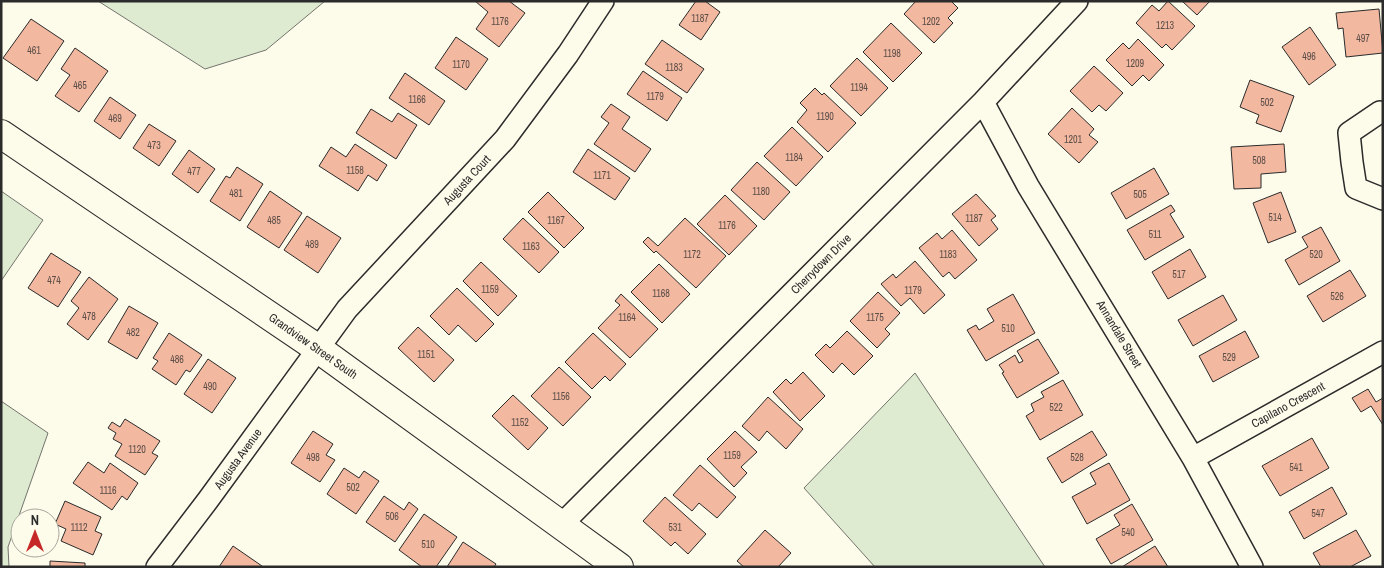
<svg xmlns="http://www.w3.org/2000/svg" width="1384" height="568" font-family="'Archivo Narrow',sans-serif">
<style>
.green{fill:#deebd1;stroke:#74746e}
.building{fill:#f2b8a0;stroke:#2b2b2b}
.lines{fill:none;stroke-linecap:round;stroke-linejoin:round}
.street-casing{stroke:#2b2b2b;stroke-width:24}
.secondary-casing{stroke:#2b2b2b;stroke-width:30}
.street{stroke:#fdfbea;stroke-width:21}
.secondary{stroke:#fdfbea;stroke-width:28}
.labels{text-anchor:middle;stroke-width:4;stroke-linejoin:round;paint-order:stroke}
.number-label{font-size:10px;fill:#5d4e48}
.street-label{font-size:12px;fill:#2b2b2b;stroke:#fdfbea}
</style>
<rect width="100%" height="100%" fill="#fdfbea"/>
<path class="green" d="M 98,1 L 325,1 L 266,50 L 205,69 Z
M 1,191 L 43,220 L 1,281 Z
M 915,373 L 1045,567 L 875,567 L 804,488 Z
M 1,401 L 48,433 L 8,547 L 9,567 L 1,567 Z"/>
<path class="building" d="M 475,1 L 509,1 L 525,13 L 499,47 L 476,29 L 488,12 Z
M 696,1 L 705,1 L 720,12 L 701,40 L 679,25 Z
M 916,1 L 951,1 L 958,8 L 948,18 L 953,23 L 934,43 L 904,14 Z
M 1168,1 L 1195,26 L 1172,50 L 1166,44 L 1162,48 L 1136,23 L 1152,5 L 1159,11 Z
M 1182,1 L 1210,1 L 1197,15 Z
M 1379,9 L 1383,53 L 1346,57 L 1343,28 L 1338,29 L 1336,13 Z
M 31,19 L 64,41 L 37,81 L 3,58 Z
M 891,23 L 922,53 L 893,82 L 863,52 Z
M 1310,27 L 1336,65 L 1309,85 L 1282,47 Z
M 456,37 L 488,59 L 466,90 L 435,68 Z
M 1138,39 L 1164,65 L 1149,81 L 1143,75 L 1132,86 L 1106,60 L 1123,43 L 1129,49 Z
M 662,40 L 704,69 L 687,93 L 645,64 Z
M 75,48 L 108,71 L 79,112 L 55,96 L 70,75 L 61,69 Z
M 857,58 L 888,88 L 861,116 L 830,86 Z
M 1094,66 L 1123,93 L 1106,111 L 1099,105 L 1092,112 L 1070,91 Z
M 643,71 L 682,98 L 667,121 L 627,94 Z
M 405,73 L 445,101 L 429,125 L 389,98 Z
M 1250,80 L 1294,96 L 1281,132 L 1256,123 L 1259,115 L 1240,107 Z
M 815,88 L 822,95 L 824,93 L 856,123 L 828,152 L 797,122 L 807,110 L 800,103 Z
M 110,97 L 136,115 L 120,139 L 94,121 Z
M 611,104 L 630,117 L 622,129 L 651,149 L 635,172 L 594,144 L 609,123 L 601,117 Z
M 1072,108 L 1094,129 L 1089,135 L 1098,142 L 1079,163 L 1048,134 Z
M 371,109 L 392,122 L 398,113 L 417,125 L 396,159 L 356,133 Z
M 149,124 L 176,141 L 159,166 L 133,148 Z
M 792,127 L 823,157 L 796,186 L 764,156 Z
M 355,144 L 387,165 L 377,181 L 368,175 L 358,191 L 319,166 L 331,147 L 346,157 Z
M 1284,144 L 1286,172 L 1261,174 L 1261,188 L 1234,189 L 1231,147 Z
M 588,149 L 630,178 L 615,200 L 573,172 Z
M 189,150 L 215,169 L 198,193 L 172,174 Z
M 757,162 L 790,192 L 764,220 L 731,190 Z
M 237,167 L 263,184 L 240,221 L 210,201 L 226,176 L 230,178 Z
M 1154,168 L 1169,194 L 1126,219 L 1111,193 Z
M 270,191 L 302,213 L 279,248 L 247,227 Z
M 548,192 L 584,228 L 564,248 L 528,212 Z
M 1281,192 L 1296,232 L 1268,243 L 1253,203 Z
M 976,194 L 996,216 L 991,220 L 998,229 L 979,246 L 952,214 Z
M 725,195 L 757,226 L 729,255 L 697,224 Z
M 1171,205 L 1175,211 L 1170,214 L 1184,237 L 1145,260 L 1127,230 Z
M 307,216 L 341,238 L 318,273 L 284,250 Z
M 523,218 L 559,252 L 539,273 L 503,239 Z
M 685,218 L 726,256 L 696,288 L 656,251 L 654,253 L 643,242 L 648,237 L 658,246 Z
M 1321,227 L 1340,261 L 1299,285 L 1285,260 L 1308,247 L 1302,237 Z
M 952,230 L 977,260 L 955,279 L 949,272 L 943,277 L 919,248 L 937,233 L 942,239 Z
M 1190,249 L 1206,277 L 1168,299 L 1152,272 Z
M 51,253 L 81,272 L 58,307 L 28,288 Z
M 915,261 L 945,295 L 924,314 L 910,298 L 901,306 L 881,284 L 893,274 L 896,278 Z
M 481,262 L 517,296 L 498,316 L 463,281 Z
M 659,264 L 690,294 L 662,323 L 631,292 Z
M 1350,270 L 1366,296 L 1323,322 L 1307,296 Z
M 89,277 L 118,299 L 88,340 L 67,324 L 79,308 L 71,301 Z
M 457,288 L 494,324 L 476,342 L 458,325 L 449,335 L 430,316 Z
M 878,292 L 900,313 L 885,329 L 890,334 L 877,348 L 850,321 Z
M 621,294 L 658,329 L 630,358 L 598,328 L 620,305 L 615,301 Z
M 1013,294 L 1035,333 L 986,361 L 967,330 L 976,325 L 979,330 L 994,321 L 987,309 Z
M 1223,295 L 1237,320 L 1193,346 L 1178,320 Z
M 129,306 L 158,323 L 137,359 L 108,342 Z
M 418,327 L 454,360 L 434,382 L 398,348 Z
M 847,331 L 873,356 L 854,375 L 842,363 L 833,373 L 815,355 L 826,344 L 830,348 Z
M 1245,331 L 1259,357 L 1213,382 L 1199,356 Z
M 169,333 L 202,355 L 190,372 L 186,370 L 176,385 L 152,369 L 158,361 L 153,358 Z
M 593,333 L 626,364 L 610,381 L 605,376 L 592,389 L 565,362 Z
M 1038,339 L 1059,373 L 1017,398 L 1002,373 L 1004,372 L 999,365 L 1015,355 L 1019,363 L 1023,361 L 1017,351 Z
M 208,359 L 236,378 L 212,413 L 184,394 Z
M 559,367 L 591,397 L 563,426 L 531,396 Z
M 803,372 L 825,396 L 800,421 L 773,392 L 786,379 L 791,384 Z
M 1063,380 L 1083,415 L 1040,440 L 1026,416 L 1034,411 L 1031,404 L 1044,397 L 1041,392 Z
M 1368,389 L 1376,402 L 1383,398 L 1383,425 L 1371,406 L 1361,412 L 1352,398 Z
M 513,395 L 548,428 L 528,450 L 492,416 Z
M 768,397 L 803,429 L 786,449 L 767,431 L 759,441 L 742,426 Z
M 125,419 L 160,441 L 152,453 L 158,456 L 145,475 L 115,456 L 122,444 L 113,439 L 116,433 L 108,428 L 112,422 L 120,427 Z
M 313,431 L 333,444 L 326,455 L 335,460 L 320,482 L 291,463 Z
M 735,431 L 757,452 L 741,467 L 747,473 L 734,487 L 707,459 Z
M 1092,431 L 1107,455 L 1062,483 L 1047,458 Z
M 1312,438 L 1329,468 L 1280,496 L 1262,466 Z
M 88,462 L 104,473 L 110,463 L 138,483 L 127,500 L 122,496 L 112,510 L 73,483 Z
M 1109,463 L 1130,500 L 1087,524 L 1072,497 L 1096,484 L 1090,473 Z
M 700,465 L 736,497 L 717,518 L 699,503 L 692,511 L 673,495 Z
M 344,468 L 359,478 L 364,471 L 379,481 L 356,514 L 327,494 Z
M 1332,487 L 1347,514 L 1304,539 L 1289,512 Z
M 384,496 L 404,510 L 409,502 L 418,509 L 395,542 L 366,522 Z
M 665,497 L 706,534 L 688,554 L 675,542 L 671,546 L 643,521 Z
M 65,501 L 101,517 L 95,531 L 102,534 L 93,555 L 61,541 L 66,529 L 55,524 Z
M 1132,504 L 1153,540 L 1111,564 L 1096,539 L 1120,525 L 1114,515 Z
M 424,514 L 457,537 L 436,567 L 422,567 L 399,550 Z
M 765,530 L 791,553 L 778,567 L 744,567 L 737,561 Z
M 1356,530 L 1371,556 L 1350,567 L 1321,567 L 1313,553 Z
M 463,542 L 496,564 L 494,567 L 447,567 Z
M 233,546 L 262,566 L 262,567 L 219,567 Z
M 1155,546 L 1168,567 L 1122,567 Z
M 50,561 L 85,563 L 85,567 L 50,567 Z"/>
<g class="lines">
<g class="street-casing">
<path id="street" d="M 983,102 L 1028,186 L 1193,458 L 1252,567
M 1383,113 L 1380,112 L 1349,133 L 1352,162 L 1356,188 L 1383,199
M 1193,458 L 1383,352
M 562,524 L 983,102 L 1077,1
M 157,567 L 208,500 L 347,309 L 505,139 L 568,54 L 603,1"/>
</g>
<g class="secondary-casing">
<path id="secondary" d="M 1,134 L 317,348 L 619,567"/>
</g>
<use href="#street" class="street"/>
<use href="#secondary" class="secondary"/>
</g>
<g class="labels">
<g class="number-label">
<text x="700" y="22">1187</text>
<text x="500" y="25">1176</text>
<text x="931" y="25">1202</text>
<text x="1165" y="29">1213</text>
<text x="1363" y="42">497</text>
<text x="34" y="54">461</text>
<text x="892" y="57">1198</text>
<text x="1309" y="60">496</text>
<text x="1135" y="67">1209</text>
<text x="461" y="68">1170</text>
<text x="674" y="71">1183</text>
<text x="80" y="89">465</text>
<text x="859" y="91">1194</text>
<text x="655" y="100">1179</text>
<text x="417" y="103">1166</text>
<text x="1267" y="106">502</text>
<text x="825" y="120">1190</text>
<text x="115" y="122">469</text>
<text x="1073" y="143">1201</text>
<text x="154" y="149">473</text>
<text x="794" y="161">1184</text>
<text x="1259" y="164">508</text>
<text x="355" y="174">1158</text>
<text x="194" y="175">477</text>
<text x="602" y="179">1171</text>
<text x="761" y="195">1180</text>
<text x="236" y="197">481</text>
<text x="1140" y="198">505</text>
<text x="1275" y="221">514</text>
<text x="974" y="222">1187</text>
<text x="274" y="224">485</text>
<text x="556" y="224">1167</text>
<text x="727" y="229">1176</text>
<text x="1155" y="238">511</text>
<text x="312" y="248">489</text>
<text x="531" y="250">1163</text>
<text x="692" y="258">1172</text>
<text x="948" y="258">1183</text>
<text x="1316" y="258">520</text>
<text x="1179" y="278">517</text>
<text x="54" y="284">474</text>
<text x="490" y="293">1159</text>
<text x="913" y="294">1179</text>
<text x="661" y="297">1168</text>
<text x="1337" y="300">526</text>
<text x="89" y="320">478</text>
<text x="627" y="321">1164</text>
<text x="875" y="321">1175</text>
<text x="1008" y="332">510</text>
<text x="133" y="336">482</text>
<text x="426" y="358">1151</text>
<text x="1229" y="361">529</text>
<text x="177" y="363">486</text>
<text x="210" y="390">490</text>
<text x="561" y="400">1156</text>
<text x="1056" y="411">522</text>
<text x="520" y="426">1152</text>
<text x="137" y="453">1120</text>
<text x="732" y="459">1159</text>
<text x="313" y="461">498</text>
<text x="1077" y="461">528</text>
<text x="1296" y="471">541</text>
<text x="353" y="491">502</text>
<text x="108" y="494">1116</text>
<text x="1318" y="517">547</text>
<text x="392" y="520">506</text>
<text x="79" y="531">1112</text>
<text x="675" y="531">531</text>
<text x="1128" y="536">540</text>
<text x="428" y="548">510</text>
</g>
<g class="street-label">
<text transform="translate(467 180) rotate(-47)" y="4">Augusta Court</text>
<text transform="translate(821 264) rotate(-45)" y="4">Cherrydown Drive</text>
<text transform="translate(1119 334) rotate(59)" y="4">Annandale Street</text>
<text transform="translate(313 346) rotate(35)" y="4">Grandview Street South</text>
<text transform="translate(1288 405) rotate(-29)" y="4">Capilano Crescent</text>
<text transform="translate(238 459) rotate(-54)" y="4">Augusta Avenue</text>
</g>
</g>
<rect width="1384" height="568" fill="none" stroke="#2b2b2b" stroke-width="5"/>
<g transform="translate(35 533)"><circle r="24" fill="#fdfbea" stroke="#a9a89e"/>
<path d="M0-4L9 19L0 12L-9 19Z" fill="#c62828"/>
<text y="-8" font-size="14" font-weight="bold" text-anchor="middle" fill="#2b2b2b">N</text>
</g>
</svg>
